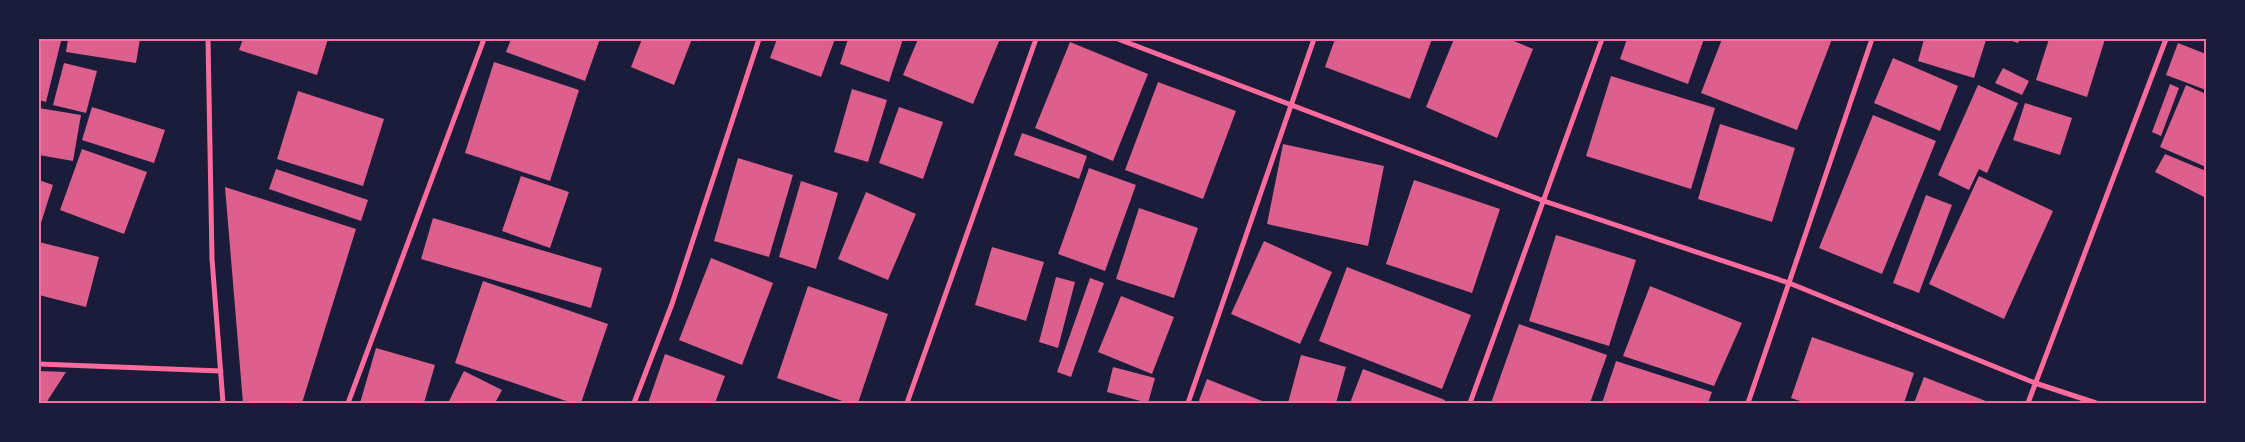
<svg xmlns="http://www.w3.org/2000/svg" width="2245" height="442" font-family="Overpass,sans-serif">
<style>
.building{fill:#dd5f8e}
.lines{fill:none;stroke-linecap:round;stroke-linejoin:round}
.minor{stroke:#ff6b9d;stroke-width:5}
.neatline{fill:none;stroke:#ff6b9d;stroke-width:2}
</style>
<rect width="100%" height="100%" fill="#1b1b3a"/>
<path class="building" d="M 39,39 L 61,41 L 46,102 L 39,100 Z
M 68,39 L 140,39 L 136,63 L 66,52 Z
M 243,39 L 328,39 L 317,75 L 239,50 Z
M 511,39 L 600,39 L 585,81 L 506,52 Z
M 642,39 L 692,39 L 674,85 L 631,67 Z
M 777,39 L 835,39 L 821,77 L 770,58 Z
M 848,39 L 903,39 L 889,82 L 840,64 Z
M 918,39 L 1000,39 L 973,104 L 903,75 Z
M 1335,39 L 1432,39 L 1410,99 L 1325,67 Z
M 1454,39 L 1509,39 L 1533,49 L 1497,138 L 1426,107 Z
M 1627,39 L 1704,39 L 1688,84 L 1620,59 Z
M 1722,39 L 1832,39 L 1797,130 L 1701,93 Z
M 1924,39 L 1986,40 L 1974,78 L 1918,61 Z
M 2006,39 L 2020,39 L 2018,43 Z
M 2049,39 L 2105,39 L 2087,97 L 2036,80 Z
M 1070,42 L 1148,74 L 1113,161 L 1035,128 Z
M 2178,43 L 2206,54 L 2206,90 L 2166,75 Z
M 1893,58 L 1958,86 L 1940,131 L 1874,103 Z
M 494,62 L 579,90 L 550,181 L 465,153 Z
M 64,63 L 97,71 L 86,113 L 53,105 Z
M 2003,68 L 2029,81 L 2022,95 L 1995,83 Z
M 1611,76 L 1715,108 L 1691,189 L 1586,156 Z
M 1158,82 L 1236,111 L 1203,199 L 1125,170 Z
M 2170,84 L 2179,88 L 2161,136 L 2152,132 Z
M 1978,85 L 2018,103 L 1987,173 L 1979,169 L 1969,190 L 1938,175 Z
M 2186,85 L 2206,94 L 2206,167 L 2160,147 Z
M 852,89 L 887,100 L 868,162 L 834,152 Z
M 298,91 L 384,119 L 363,186 L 277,159 Z
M 2025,103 L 2072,118 L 2060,155 L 2013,140 Z
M 92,107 L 165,130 L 154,163 L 82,140 Z
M 899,107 L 943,122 L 923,179 L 879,163 Z
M 39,108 L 81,115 L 73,161 L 39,155 Z
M 1873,115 L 1936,141 L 1882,274 L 1819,248 Z
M 1720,124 L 1795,148 L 1772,222 L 1698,199 Z
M 1022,133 L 1087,156 L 1079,179 L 1014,155 Z
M 1283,144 L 1384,166 L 1368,246 L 1267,224 Z
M 82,149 L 147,172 L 124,234 L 60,210 Z
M 2165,154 L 2206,171 L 2206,198 L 2155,172 Z
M 738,158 L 793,175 L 769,257 L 714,241 Z
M 1089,168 L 1136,185 L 1105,271 L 1058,254 Z
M 276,169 L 368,200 L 361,221 L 269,189 Z
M 521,176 L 569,192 L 550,248 L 502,231 Z
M 1979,176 L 2053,211 L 2004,319 L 1929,284 Z
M 39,180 L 53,185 L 39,229 Z
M 1414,180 L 1500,209 L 1472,293 L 1386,264 Z
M 801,181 L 838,193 L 816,269 L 779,257 Z
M 225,187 L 356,229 L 302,403 L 243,403 Z
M 866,192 L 916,214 L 888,280 L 838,259 Z
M 1926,195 L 1952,205 L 1919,293 L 1893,283 Z
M 1139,208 L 1198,228 L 1174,298 L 1116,279 Z
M 433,218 L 602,268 L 591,308 L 421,259 Z
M 1556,235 L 1636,260 L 1609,346 L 1529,321 Z
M 1264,241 L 1332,272 L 1300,344 L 1231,314 Z
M 39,242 L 99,257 L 86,307 L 39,295 Z
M 992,247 L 1044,262 L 1026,321 L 975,305 Z
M 711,258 L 773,283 L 742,365 L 679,340 Z
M 1347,267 L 1471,315 L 1442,389 L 1319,341 Z
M 1056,277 L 1075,282 L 1058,348 L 1039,342 Z
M 1090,278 L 1104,283 L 1071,377 L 1057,372 Z
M 483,281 L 608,324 L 581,403 L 572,403 L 455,363 Z
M 808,286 L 888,314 L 858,403 L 848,403 L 777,378 Z
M 1650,286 L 1742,323 L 1714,386 L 1623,356 Z
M 1121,296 L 1174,317 L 1152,374 L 1098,352 Z
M 1519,324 L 1607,355 L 1590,403 L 1491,403 Z
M 1812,337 L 1914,373 L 1904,403 L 1806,403 L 1791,398 Z
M 376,348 L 435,365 L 424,403 L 360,403 Z
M 665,354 L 725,376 L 715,403 L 648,403 Z
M 1301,355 L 1346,367 L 1336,403 L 1288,403 Z
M 1616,361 L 1712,392 L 1708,403 L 1602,403 Z
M 1113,367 L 1155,378 L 1148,403 L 1107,392 Z
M 1363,369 L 1445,400 L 1444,403 L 1350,403 Z
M 39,371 L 66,372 L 46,403 L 39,403 Z
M 464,371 L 502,390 L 495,403 L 448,403 Z
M 1924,377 L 1991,403 L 1914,403 Z
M 1207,379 L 1267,403 L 1198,403 Z"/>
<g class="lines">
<path class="minor" d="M 208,39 L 212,259 L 223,403
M 1118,39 L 1544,201 L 1789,283 L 2035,383 L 2096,403
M 39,364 L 221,371
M 348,403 L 484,39
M 634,403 L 672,304 L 759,39
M 907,403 L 1036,39
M 1188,403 L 1314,39
M 1470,403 L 1602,39
M 1748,403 L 1872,39
M 2028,403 L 2166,39"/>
</g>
<rect width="2245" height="442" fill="none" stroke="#1b1b3a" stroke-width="80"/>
<rect x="40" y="40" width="2165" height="362" class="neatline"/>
</svg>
